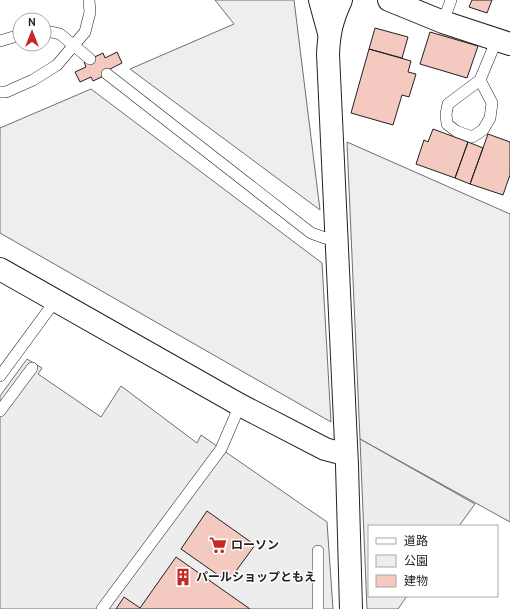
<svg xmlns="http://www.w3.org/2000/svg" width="510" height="609" font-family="Cabin,'Noto Sans JP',sans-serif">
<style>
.green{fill:#eee;stroke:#6f6f6f}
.parking{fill:#ededed;stroke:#6f6f6f}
.building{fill:#f3c9c0;stroke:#222}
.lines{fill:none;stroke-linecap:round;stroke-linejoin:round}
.lane-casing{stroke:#222;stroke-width:12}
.street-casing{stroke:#222;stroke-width:24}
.secondary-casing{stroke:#222;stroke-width:24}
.lane{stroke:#fff;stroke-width:11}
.street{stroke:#fff;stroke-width:22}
.secondary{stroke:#fff;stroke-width:22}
.labels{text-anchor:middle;stroke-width:3;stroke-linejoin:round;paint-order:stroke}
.poi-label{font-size:12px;font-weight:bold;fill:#222;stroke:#fff;text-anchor:start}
</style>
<rect width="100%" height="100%" fill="#fff"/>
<path class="green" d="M 215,0 L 294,0 L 320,210 L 130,69 L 234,24 Z
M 91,89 L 322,263 L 331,422 L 0,233 L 0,128 Z
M 347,142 L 510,214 L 510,522 L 360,439 Z"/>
<path class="parking" d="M 27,359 L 42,368 L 38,374 L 101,417 L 121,386 L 197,443 L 201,435 L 327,522 L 333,609 L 0,609 L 0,396 Z
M 360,439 L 475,504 L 459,526 L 369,526 L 369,596 L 407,596 L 398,609 L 367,609 Z"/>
<path class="building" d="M 472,0 L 492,0 L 487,13 L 469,7 Z
M 375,28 L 408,37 L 402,58 L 369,49 Z
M 430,32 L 478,46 L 467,78 L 420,64 Z
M 369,49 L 411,61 L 408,72 L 416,74 L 409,97 L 402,95 L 393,125 L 351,113 Z
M 117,52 L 122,63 L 110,69 L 112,72 L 93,81 L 91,77 L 80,82 L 75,72 L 86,67 L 84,62 L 103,53 L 105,58 Z
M 433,129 L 468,142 L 455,178 L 416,164 L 424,140 L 428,142 Z
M 488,134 L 510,142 L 510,175 L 503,195 L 470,184 Z
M 468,142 L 483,148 L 470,184 L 455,178 Z
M 207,511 L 255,545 L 228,582 L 181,549 Z
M 176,557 L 250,609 L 116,609 L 124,597 L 140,608 Z"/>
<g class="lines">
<g class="lane-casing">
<path id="lane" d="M 443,22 L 451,0
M 44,31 L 47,31 L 60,34 L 90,59
M 0,41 L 20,35
M 107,74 L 311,233 L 325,238 L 337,241
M 480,80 L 492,103 L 490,118 L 483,130 L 472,137 L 456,131 L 447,124 L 446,114 L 448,104 L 480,80 L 497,39
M 0,92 L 6,92 L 33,80 L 57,65 L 85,32 L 90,12 L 89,0
M 0,376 L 55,301
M 0,411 L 32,368
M 318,551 L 318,609
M 102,609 L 221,449 L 240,405"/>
</g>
<g class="street-casing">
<path id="street" d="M 320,0 L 329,33
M 389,0 L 443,22 L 510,44"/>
</g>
<g class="secondary-casing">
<path id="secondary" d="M 341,0 C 332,20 329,32 328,54 L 347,465 L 351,609
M 0,269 L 240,405 L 325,449 L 336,452 L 346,451"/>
</g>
<use href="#lane" class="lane"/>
<use href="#street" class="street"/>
<use href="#secondary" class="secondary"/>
</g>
<defs>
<g id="supermarket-bare" transform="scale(1.38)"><path d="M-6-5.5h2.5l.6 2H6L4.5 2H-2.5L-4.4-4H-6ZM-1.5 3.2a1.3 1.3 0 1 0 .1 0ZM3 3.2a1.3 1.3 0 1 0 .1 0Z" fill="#c62828" stroke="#fff" stroke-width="2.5" paint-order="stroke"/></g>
<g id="building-bare" transform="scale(1.38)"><path d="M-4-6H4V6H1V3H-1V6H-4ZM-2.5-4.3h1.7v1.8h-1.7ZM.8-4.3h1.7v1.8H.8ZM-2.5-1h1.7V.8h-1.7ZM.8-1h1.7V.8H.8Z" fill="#c62828" stroke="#fff" stroke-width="2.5" paint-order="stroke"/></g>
</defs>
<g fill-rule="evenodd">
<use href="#supermarket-bare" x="218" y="545"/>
<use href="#building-bare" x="183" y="577"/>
</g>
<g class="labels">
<g class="poi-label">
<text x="231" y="549">ローソン</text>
<text x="196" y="581">パールショップともえ</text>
</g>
</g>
<rect x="368" y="525" width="130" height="72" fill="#ffffff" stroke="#a7a7a7"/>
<rect x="376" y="538" width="20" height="6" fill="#ffffff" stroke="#a7a7a7"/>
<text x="404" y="545" font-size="12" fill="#222222">道路</text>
<rect x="376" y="555" width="20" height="12" fill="#eeeeee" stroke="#a7a7a7"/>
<text x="404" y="565" font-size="12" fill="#222222">公園</text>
<rect x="376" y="575" width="20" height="12" fill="#f3c9c0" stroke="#a7a7a7"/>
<text x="404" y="585" font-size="12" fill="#222222">建物</text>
<g transform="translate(32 32)"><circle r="19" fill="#ffffff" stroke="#a7a7a7"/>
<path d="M0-3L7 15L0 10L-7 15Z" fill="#c62828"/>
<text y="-6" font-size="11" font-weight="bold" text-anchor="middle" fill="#222222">N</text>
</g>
</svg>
